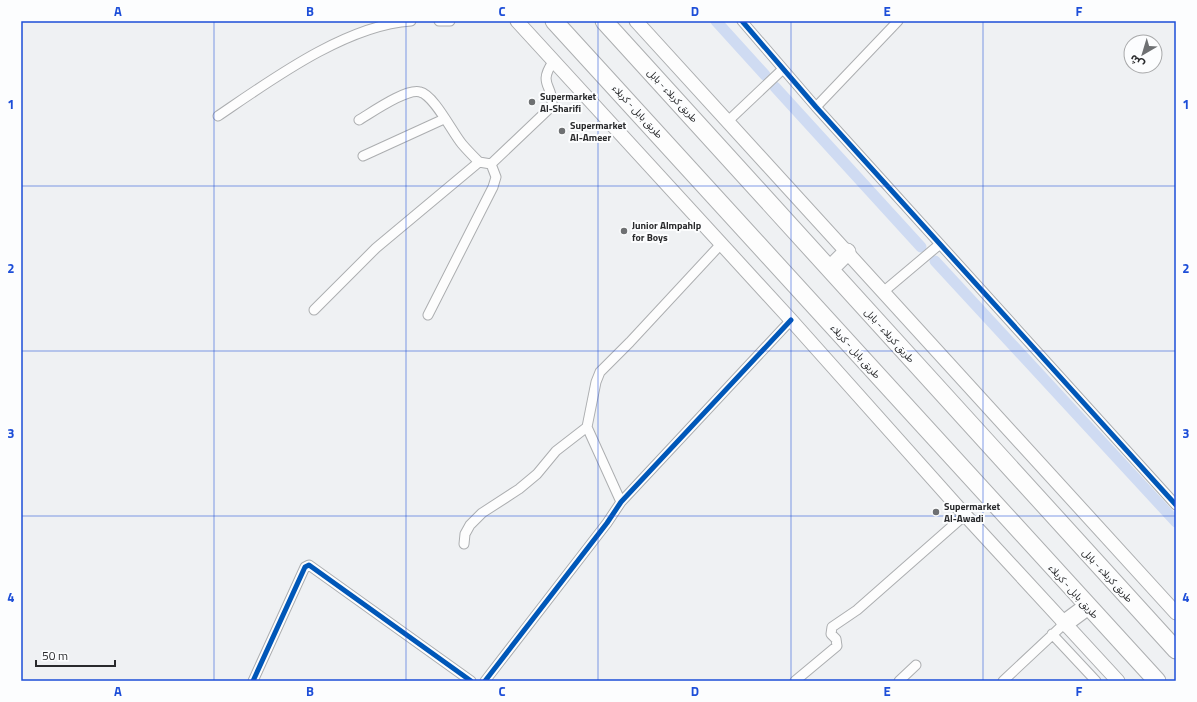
<svg xmlns="http://www.w3.org/2000/svg" width="1197" height="702" font-family="'Titillium Web','Noto Sans Arabic',sans-serif">
<style>
.lines{fill:none;stroke-linecap:round;stroke-linejoin:round}
.canal{stroke:#cfdbf2;stroke-width:11}
.street-casing{stroke:#acaeb0;stroke-width:11}
.secondary-casing{stroke:#acaeb0;stroke-width:15}
.highway-casing{stroke:#acaeb0;stroke-width:19}
.street{stroke:#fdfdfd;stroke-width:9}
.secondary{stroke:#fdfdfd;stroke-width:13}
.highway{stroke:#fdfdfd;stroke-width:17}
.cycleway-casing{stroke:#fcfdfe;stroke-width:8}
.cycleway{stroke:#0057b8;stroke-width:5}
.grid{fill:none;stroke:#1d4ed8;stroke-width:1;stroke-opacity:0.55}
.poi-dot{fill:#6e7072;stroke:#fcfdfe;stroke-width:1.5}
.labels{text-anchor:middle;stroke-width:4;stroke-linejoin:round;paint-order:stroke}
.street-label{font-size:10px;fill:#292a2c;stroke:#fcfdfe}
.poi-label{font-size:10px;font-weight:bold;fill:#292a2c;stroke:#fcfdfe;text-anchor:start}
.neatline{fill:none;stroke:#1d4ed8;stroke-width:1.5}
.grid-label{font-size:13px;text-anchor:middle;font-weight:bold;fill:#1d4ed8}
</style>
<rect width="100%" height="100%" fill="#eff1f3"/>
<g class="lines">
<path class="canal" d="M 716,21 L 765,75
M 775,87 L 921,247
M 935,261 L 1176,522"/>
<g class="street-casing">
<path id="street" d="M 439,21 L 450,21
M 742,21 L 816,107 L 1176,505
M 816,107 L 898,21
M 218,116 C 271,80 346,25 411,21
M 359,120 C 371,113 406,88 420,92 C 434,95 452,132 462,144 C 467,150 473,156 479,162
M 727,122 L 783,69
M 363,156 L 444,119
M 491,164 L 552,106 C 554,85 537,85 553,62
M 883,292 L 940,244
M 314,310 L 376,248 L 479,162 L 491,164
M 428,315 L 493,187 L 496,177 L 491,164
M 621,502 L 587,427 L 596,382 L 600,372 L 630,342 L 721,244
M 464,544 L 465,534 L 470,525 L 482,513 L 519,489 L 537,474 L 556,451 L 587,427
M 1052,634 L 1096,681
M 253,681 L 305,567 L 309,565 L 471,681
M 485,681 L 607,523 L 621,502 L 791,320
M 795,681 L 837,646 L 836,639 L 831,634 L 832,627 L 857,610 L 965,515
M 899,681 L 916,665
M 1003,681 L 1065,623"/>
</g>
<g class="secondary-casing">
<path id="secondary" d="M 517,21 L 791,320 L 965,515 L 1118,681
M 636,21 L 1176,613"/>
</g>
<g class="highway-casing">
<path id="highway" d="M 554,21 L 1157,681
M 604,21 L 1176,650
M 830,269 L 847,252
M 1065,623 L 1088,606"/>
</g>
<use href="#street" class="street"/>
<use href="#secondary" class="secondary"/>
<use href="#highway" class="highway"/>
<g class="cycleway-casing">
<path id="cycleway" d="M 742,21 L 816,107 L 1176,505
M 253,681 L 305,567 L 309,565 L 471,681
M 485,681 L 607,523 L 621,502 L 791,320"/>
</g>
<use href="#cycleway" class="cycleway"/>
</g>
<path class="grid" d="M 214,21 L 214,681M 406,21 L 406,681M 598,21 L 598,681M 791,21 L 791,681M 983,21 L 983,681M 21,186 L 1176,186M 21,351 L 1176,351M 21,516 L 1176,516"/>
<g class="poi-dot">
<circle cx="532" cy="102" r="4"/>
<circle cx="562" cy="131" r="4"/>
<circle cx="624" cy="231" r="4"/>
<circle cx="936" cy="512" r="4"/>
</g>
<g class="labels">
<g class="street-label">
<text transform="translate(673 95) rotate(47)" y="4">طريق كربلاء - بابل</text>
<text transform="translate(638 111) rotate(47)" y="4">طريق بابل - كربلاء</text>
<text transform="translate(890 335) rotate(48)" y="4">طريق كربلاء - بابل</text>
<text transform="translate(856 351) rotate(48)" y="4">طريق بابل - كربلاء</text>
<text transform="translate(1108 575) rotate(47)" y="4">طريق كربلاء - بابل</text>
<text transform="translate(1074 591) rotate(48)" y="4">طريق بابل - كربلاء</text>
</g>
<g class="poi-label">
<text x="540" y="100">Supermarket<tspan x="540" dy="12">Al-Sharifi</tspan></text>
<text x="570" y="129">Supermarket<tspan x="570" dy="12">Al-Ameer</tspan></text>
<text x="632" y="229">Junior Almpahlp<tspan x="632" dy="12">for Boys</tspan></text>
<text x="944" y="510">Supermarket<tspan x="944" dy="12">Al-Awadi</tspan></text>
</g>
</g>
<rect width="1197" height="702" fill="none" stroke="#fcfdfe" stroke-width="44"/>
<g transform="translate(1143 54) rotate(218)"><circle r="19" fill="#fcfdfe" stroke="#a8a9aa"/>
<path d="M0-3L7 15L0 10L-7 15Z" fill="#6e7072"/>
<text y="-6" font-size="11" font-weight="bold" text-anchor="middle" fill="#292a2c">ش</text>
</g>
<path d="M36 660v6h79v-6" fill="none" stroke="#292a2c" stroke-width="2"/>
<text x="42" y="660" font-size="12" fill="#292a2c" stroke="#fcfdfe" stroke-width="3" paint-order="stroke">50 m</text>
<rect x="22" y="22" width="1153" height="658" class="neatline"/>
<g class="grid-label">
<text x="118" y="16">A</text>
<text x="310" y="16">B</text>
<text x="502" y="16">C</text>
<text x="695" y="16">D</text>
<text x="887" y="16">E</text>
<text x="1079" y="16">F</text>
<text x="11" y="109">1</text>
<text x="1186" y="109">1</text>
<text x="11" y="273">2</text>
<text x="1186" y="273">2</text>
<text x="11" y="438">3</text>
<text x="1186" y="438">3</text>
<text x="11" y="602">4</text>
<text x="1186" y="602">4</text>
<text x="118" y="696">A</text>
<text x="310" y="696">B</text>
<text x="502" y="696">C</text>
<text x="695" y="696">D</text>
<text x="887" y="696">E</text>
<text x="1079" y="696">F</text>
</g>
</svg>
